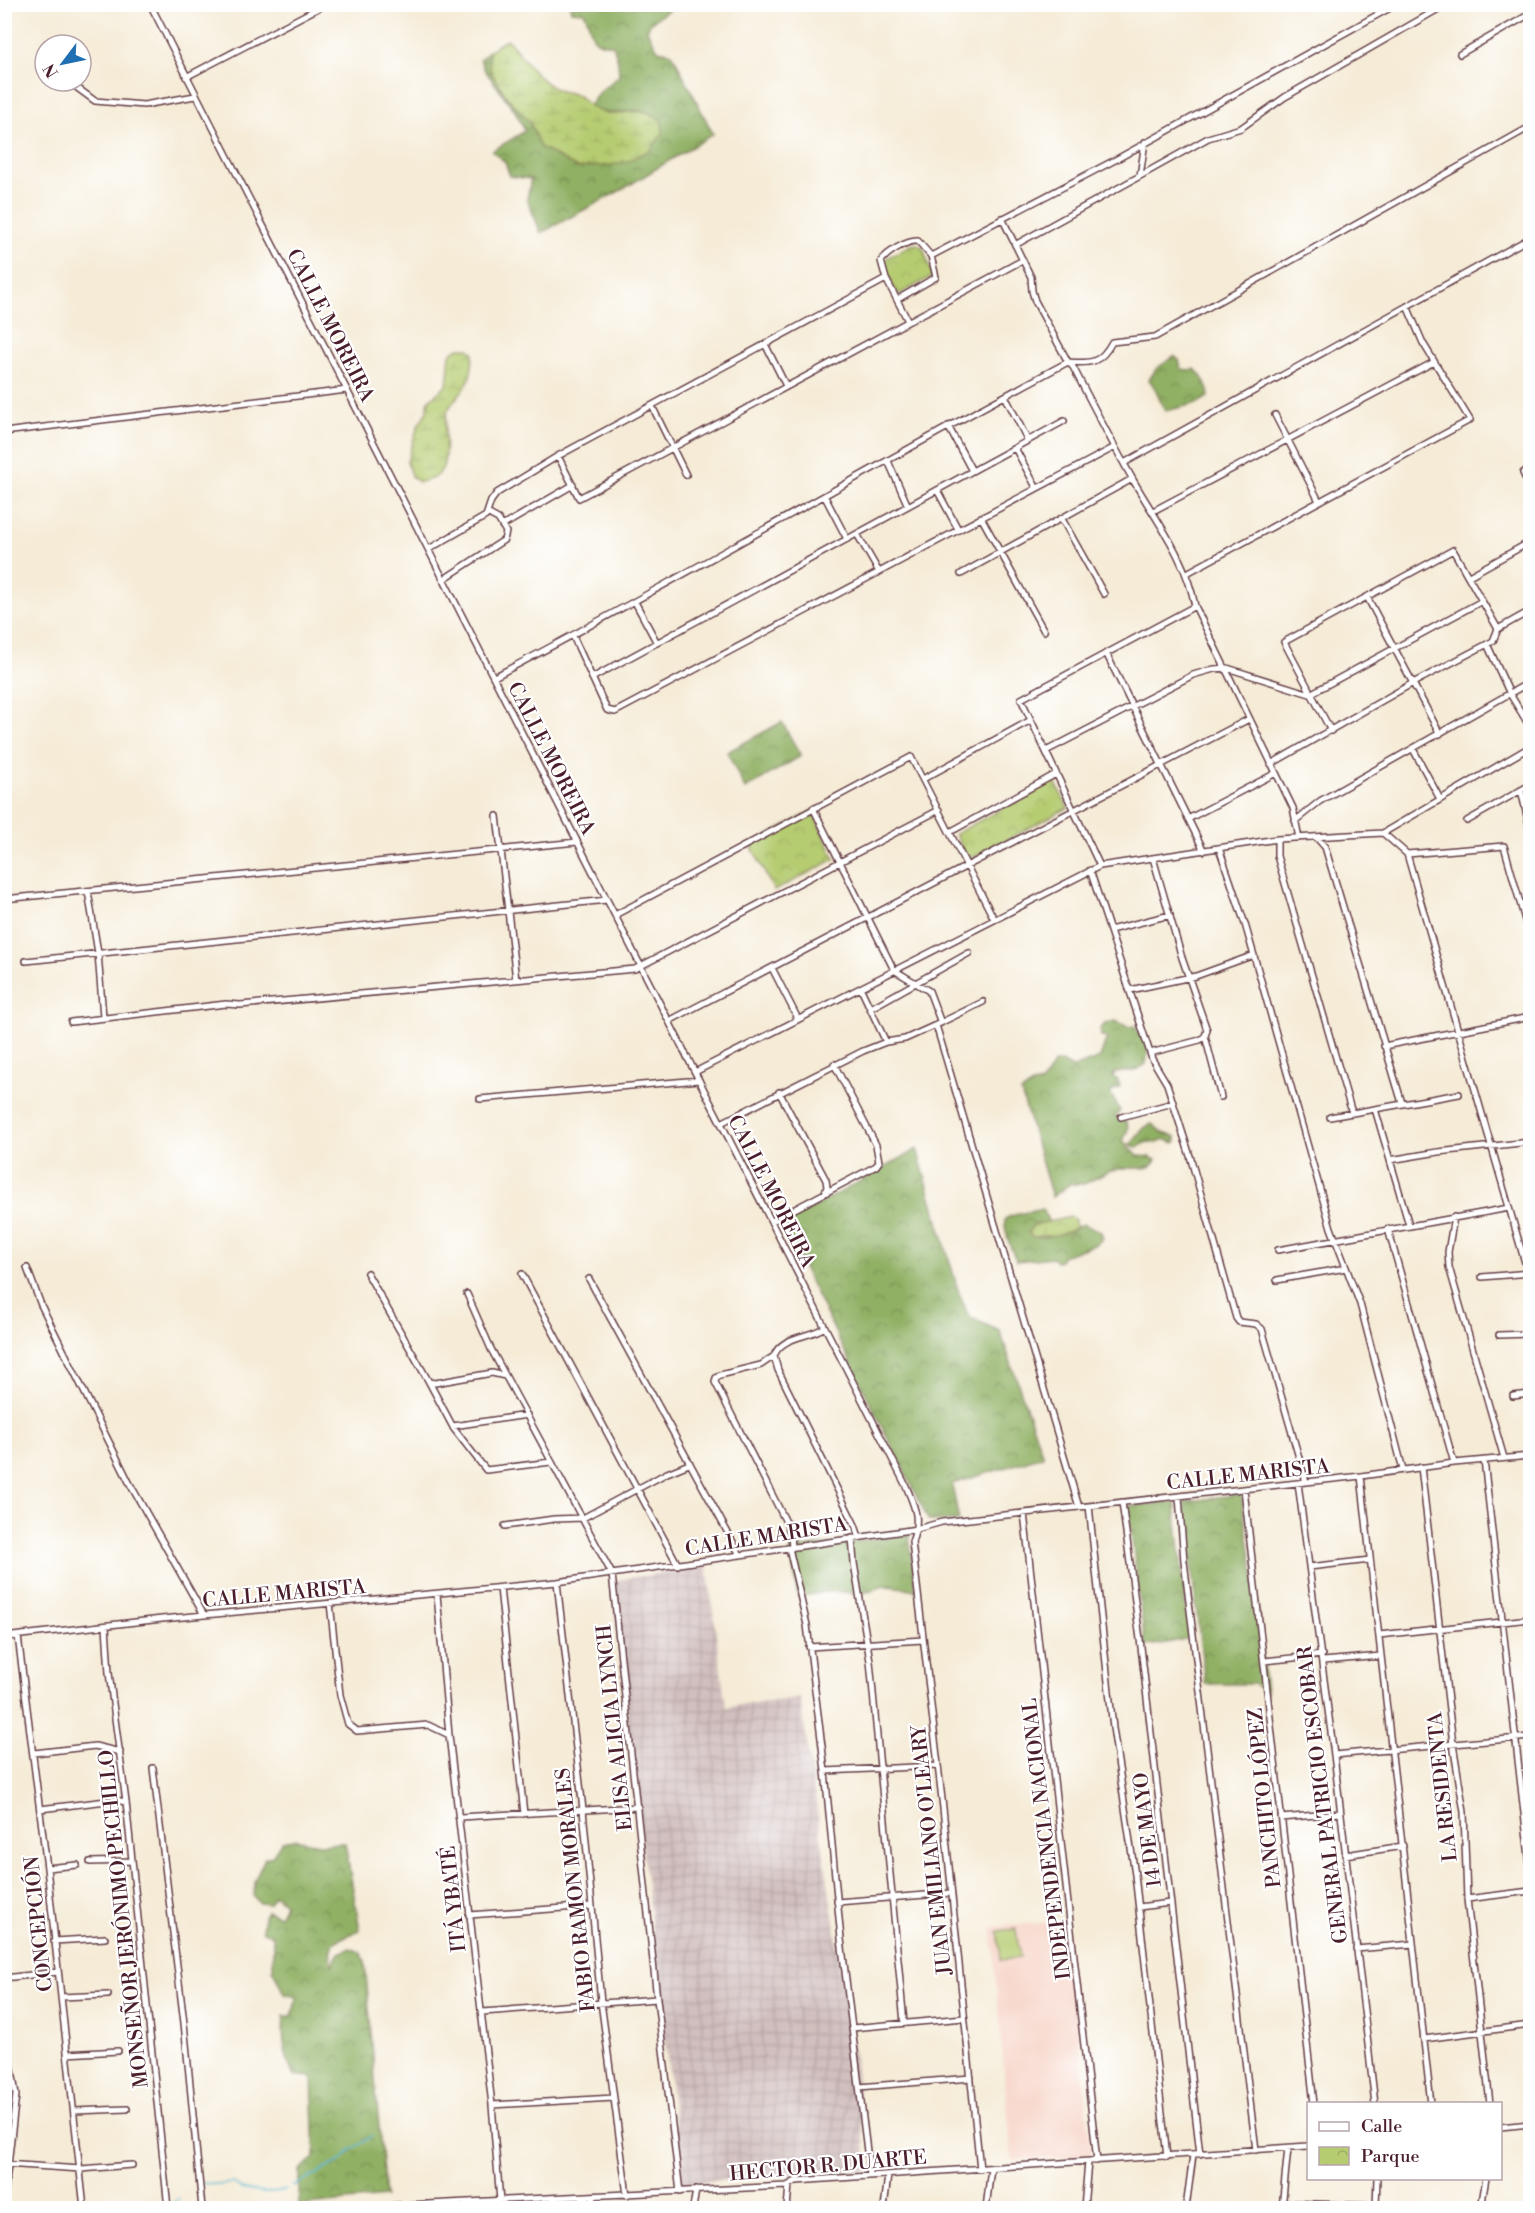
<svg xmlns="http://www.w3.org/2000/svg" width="1535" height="2213" font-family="'Libre Bodoni',serif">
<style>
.built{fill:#f6d2c4}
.industrial{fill:url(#industrial-grid)}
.grass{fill:#b5cc71;stroke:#80764e;stroke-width:1.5}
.forest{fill:url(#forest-crowns);stroke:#6d6847;stroke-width:1.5}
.wetland{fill:url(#wetland-marsh);stroke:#80764e;stroke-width:1.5}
.park{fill:url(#park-crowns);stroke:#80764e;stroke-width:1.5}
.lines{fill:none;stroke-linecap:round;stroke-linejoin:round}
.stream{stroke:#55b7d3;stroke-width:1.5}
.minor-casing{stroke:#643e45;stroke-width:8}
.minor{stroke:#fff;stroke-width:5}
.labels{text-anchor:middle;stroke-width:4.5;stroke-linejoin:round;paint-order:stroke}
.street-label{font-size:20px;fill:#4a1f2b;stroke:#fff}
</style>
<defs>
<pattern id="industrial-grid" width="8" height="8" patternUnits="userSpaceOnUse" patternTransform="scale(1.5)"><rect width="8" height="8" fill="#d1bfbe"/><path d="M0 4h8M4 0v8" fill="none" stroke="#b5a4a3"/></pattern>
<pattern id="forest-crowns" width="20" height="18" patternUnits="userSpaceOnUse" patternTransform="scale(1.5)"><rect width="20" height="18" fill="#90b063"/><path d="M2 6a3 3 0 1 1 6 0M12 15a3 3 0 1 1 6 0" fill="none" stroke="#788f52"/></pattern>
<pattern id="wetland-marsh" width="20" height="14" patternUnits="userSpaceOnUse" patternTransform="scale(1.5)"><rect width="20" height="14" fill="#b5cc71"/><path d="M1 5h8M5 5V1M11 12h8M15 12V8" fill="none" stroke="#9daf62"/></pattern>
<pattern id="park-crowns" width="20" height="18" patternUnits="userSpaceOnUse" patternTransform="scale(1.5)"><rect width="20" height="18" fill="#b5cc71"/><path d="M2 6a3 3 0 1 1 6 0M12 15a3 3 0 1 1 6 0" fill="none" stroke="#9daf62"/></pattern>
</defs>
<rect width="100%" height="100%" fill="#fff"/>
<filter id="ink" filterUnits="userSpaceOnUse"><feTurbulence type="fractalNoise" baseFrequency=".0167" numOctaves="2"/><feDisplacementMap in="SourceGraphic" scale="12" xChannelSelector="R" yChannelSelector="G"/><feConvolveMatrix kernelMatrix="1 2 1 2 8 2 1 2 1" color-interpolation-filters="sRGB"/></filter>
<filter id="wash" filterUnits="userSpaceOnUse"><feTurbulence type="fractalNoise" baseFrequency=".008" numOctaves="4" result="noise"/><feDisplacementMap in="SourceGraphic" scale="24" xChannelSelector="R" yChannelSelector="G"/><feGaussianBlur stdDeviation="1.35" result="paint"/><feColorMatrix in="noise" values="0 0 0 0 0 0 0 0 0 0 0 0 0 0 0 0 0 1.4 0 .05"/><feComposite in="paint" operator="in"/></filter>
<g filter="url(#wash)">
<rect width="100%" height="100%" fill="#f5ebd6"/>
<path class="built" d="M 1066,1921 L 1092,2157 L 1012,2160 L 991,1927 Z"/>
<path class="industrial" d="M 707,1566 L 726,1707 L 800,1698 L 854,2054 L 867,2170 L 682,2183 L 611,1581 Z"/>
<path class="grass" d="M 1016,1929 L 1020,1958 L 1001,1960 L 998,1931 Z"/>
<path class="forest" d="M 572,4 L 676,5 L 651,22 L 647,30 L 658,50 L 672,53 L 713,134 L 623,189 L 541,233 L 527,199 L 531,179 L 510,176 L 505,162 L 492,151 L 525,131 L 515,111 L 484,69 L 480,59 L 489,51 L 490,71 L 530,122 L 535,135 L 577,168 L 594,165 L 662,122 C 635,96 618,125 589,106 L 599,92 L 619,76 L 618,61 L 613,45 C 585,43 595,31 584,12 L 571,11 L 570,7 Z
M 1174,356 L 1179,360 L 1181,369 L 1188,370 L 1195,369 C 1202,376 1208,386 1209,396 L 1198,403 L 1166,411 C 1158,401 1158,389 1149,380 L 1156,369 Z
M 782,722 L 801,756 L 745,789 L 727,752 Z
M 1115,1021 L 1128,1027 L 1135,1026 L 1148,1050 L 1146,1064 L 1134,1071 L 1114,1073 L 1113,1077 L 1118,1080 L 1120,1087 L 1111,1092 L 1111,1095 L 1120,1110 L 1116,1117 L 1127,1122 L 1128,1129 L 1123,1141 L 1129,1145 C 1138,1139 1141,1126 1152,1124 L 1163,1133 L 1176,1137 L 1176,1141 L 1174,1143 L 1164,1139 L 1158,1143 L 1147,1142 L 1138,1147 L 1128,1145 L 1126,1148 L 1134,1151 L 1138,1156 L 1150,1157 L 1156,1160 L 1152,1166 L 1145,1168 L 1123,1168 L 1108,1172 L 1084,1184 L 1070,1184 L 1052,1197 L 1021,1092 L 1032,1085 L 1042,1083 L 1054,1063 L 1061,1062 L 1073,1068 L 1100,1058 L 1107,1037 L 1101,1036 L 1100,1029 L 1105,1024 Z
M 917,1149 L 959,1293 L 969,1317 L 1000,1331 L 1043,1456 L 952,1484 L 959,1521 L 929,1521 L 782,1225 Z
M 1043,1209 L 1049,1223 L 1034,1226 L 1044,1237 L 1068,1232 L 1083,1224 L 1101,1232 L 1103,1238 L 1097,1244 L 1062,1256 L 1060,1261 L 1056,1262 L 1053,1257 L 1017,1261 C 1012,1253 1003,1227 1005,1219 C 1015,1213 1032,1212 1043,1209 Z
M 1241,1494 L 1255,1581 L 1266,1693 L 1254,1684 L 1205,1684 L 1184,1502 Z
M 1175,1502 L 1187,1620 L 1191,1637 C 1183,1640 1152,1647 1145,1645 L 1128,1506 Z
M 909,1535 L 916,1591 C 907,1586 893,1588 882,1585 C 868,1598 844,1590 827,1592 C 817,1593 808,1595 798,1597 L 790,1549 Z
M 294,1839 L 319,1844 L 345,1843 L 360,1930 C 341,1940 325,1938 332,1965 L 339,1953 L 350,1948 L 360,1952 L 365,1962 L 385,2197 L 299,2206 L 299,2170 L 315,2158 L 312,2077 L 293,2075 C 284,2053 282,2040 284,2016 L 292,2016 L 297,1997 L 284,1994 L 273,1970 L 273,1936 L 262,1930 L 264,1916 L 267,1911 L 279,1916 L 285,1904 L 274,1895 L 269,1904 L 260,1903 L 253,1896 L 254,1882 L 265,1858 L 272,1856 L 282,1841 Z"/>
<path class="wetland" d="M 507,39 C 522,55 536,79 556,89 C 563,93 571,92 578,96 C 586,101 591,109 601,112 C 626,120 637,99 662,122 L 663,133 L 650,150 L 628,161 L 611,165 L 577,168 L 540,147 L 530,122 L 506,96 L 490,70 L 489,51 Z
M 458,348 L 468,348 L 473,352 C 473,362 472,374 467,384 C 462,393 453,400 448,410 C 438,434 461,478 419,482 L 411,476 L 407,462 L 415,435 L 419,424 L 426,413 L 429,400 L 447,385 L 450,354 Z
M 1071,1217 L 1075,1220 L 1075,1228 C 1063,1235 1047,1237 1032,1237 L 1028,1232 L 1034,1225 Z"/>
<path class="park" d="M 917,244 L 923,248 L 933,276 L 900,294 L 896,292 L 883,263 L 885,259 L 911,245 Z
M 1054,780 L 1068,808 L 968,860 L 955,834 Z
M 812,811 L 835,859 L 774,891 L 751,845 Z"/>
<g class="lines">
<path class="stream" d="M 202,2183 L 217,2185 L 233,2183 L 241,2189 L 264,2193 L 286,2190
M 293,2187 L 340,2161 L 351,2150 L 372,2136
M 173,2208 L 172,2204 L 179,2198"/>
</g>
</g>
<g filter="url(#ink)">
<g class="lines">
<g class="minor-casing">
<path id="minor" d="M 150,4 L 906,1486 C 915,1508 921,1518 912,1542 L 943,1808 L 980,2169
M 1460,54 L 1530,14
M 186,77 L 326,4
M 76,87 L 95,101 L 144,105 L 195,96
M 1140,176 L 1208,138 L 1241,128 L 1285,97 L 1447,4
M 1002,218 L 1031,277 L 1032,291 L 1035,301 L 1068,362 L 1073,367 C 1092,404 1111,441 1132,478 C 1156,521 1185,555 1195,606 L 1293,808 L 1299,838
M 1015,245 L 1140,176 L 1145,142
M 931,256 L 1117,159 L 1397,4
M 898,299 L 936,277 L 931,256 L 918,241 C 907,240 888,252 881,261 L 886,279 L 908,321
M 766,346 L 786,386
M 1005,396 L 1028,441
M 652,406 L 686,475
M 1275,415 L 1319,501
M 948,426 L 972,471
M 4,432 L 347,390
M 1015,448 L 1036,487
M 558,456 L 579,498 L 1023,260
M 888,461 L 908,506
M 1124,463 L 1530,238
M 1530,468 L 1523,473 L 1530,488
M 937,490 L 958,529
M 825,497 L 847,539
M 1153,511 L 1434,362
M 981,517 L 1044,631
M 1062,519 L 1104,594
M 502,526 L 573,485
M 857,534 L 879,572
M 429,549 L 486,516 L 491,501 L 497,493 L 558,456 L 886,279
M 1187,573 L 1470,420 L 1423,343 L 1407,306
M 961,574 L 1132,479
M 1469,576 L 1530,542
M 444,579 L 504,540 L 506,532 L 498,519 L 487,513
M 1367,597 L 1440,734
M 635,602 L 657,643
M 573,636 L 607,710 L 615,712 L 1115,447
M 1487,644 L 1510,694 L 1530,727
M 1106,653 L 1204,851
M 494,677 C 687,576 875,464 1068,362 C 1091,364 1101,363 1112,342 L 1155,337 L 1530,127
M 592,678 L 1064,421
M 1331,731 L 1284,642 L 1453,550 L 1498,629
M 1413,749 L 1440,799
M 1046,751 L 1193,675 L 1214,669 L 1227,668 L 1310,694 L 1482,601
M 1271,764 L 1413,683 L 1493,641 L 1498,629 L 1530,611
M 923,779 L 1031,720
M 1521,790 L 1530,829
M 813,808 L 894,970 L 929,991 L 941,1023
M 497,816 L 516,980
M 1188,819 L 1276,773
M 1295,821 L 1320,801 L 1530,682
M 1467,821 L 1530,785
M 950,832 L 1056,774
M 1383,833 L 1407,854 L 1530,1280
M 1316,837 L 1325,847 L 1402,1103
M 1277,839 L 1277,856 L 1352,1113
M 1219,848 L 1245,924 L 1331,1228 L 1360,1304 L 1403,1470
M 1407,854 L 1504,846 L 1530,938
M 1100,866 L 1021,699 L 1195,606
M 1090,870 L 1152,1059 L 1167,1084 L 1190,1156 L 1236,1318 L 1239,1322 L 1256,1324 L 1262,1329 L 1306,1482
M 88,891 L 98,953 L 103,1017
M 4,899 L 577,842
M 615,915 L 911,757 L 994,919
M 1110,930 L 1170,915
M 26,961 L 607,900
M 772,968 L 798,1019
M 861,989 L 886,1042
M 1130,990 L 1196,976 L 1254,955
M 983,1002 L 936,1025 L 1079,1507
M 871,1008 L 969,953
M 669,1021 L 1249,719
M 71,1022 L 226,1004 L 240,1005 L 635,969 L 939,810
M 1205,1036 L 1221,1097
M 1384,1046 L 1530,1017
M 1150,1053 L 1200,1040 L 1205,1036 L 1207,1030 L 1182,958 L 1153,858
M 695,1072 L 1100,866 L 1277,839 L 1383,833 L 1530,747
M 779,1092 L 826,1180 L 827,1187 L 825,1192
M 480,1099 L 699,1080
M 1375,1109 L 1409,1225
M 1121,1117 L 1173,1103
M 1330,1117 L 1459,1094
M 721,1123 L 863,1051 L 886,1042 L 905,1039 L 936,1025
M 1390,1160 L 1438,1152 L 1530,1142
M 1454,1217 L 1448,1252 L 1449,1267 L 1504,1458
M 772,1221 L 876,1166 L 879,1162 L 876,1145 L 834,1064
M 1388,1229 L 1454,1463
M 1278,1250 L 1509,1208
M 27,1268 L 41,1305 L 130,1484 L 204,1615
M 367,1273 L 429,1382 L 435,1383 L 492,1373 L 505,1376
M 522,1274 L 678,1565
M 1482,1277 L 1530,1273
M 589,1279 L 740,1555
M 1277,1280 L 1346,1268
M 467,1294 L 491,1349 L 612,1574 L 657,1999 L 680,2192
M 825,1327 C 809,1338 781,1336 774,1356 L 778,1370 L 855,1525 L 859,1537
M 1499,1335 L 1530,1334
M 774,1356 L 761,1365 L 720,1375 L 716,1378 L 715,1382 L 787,1524 L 791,1535 L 792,1548
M 429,1382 L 454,1429 L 486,1470 L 551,1462
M 1513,1396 L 1530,1394
M 453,1426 L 527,1415
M 1484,1460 L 1530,1866
M 1421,1467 L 1453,1744 L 1464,1812 L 1467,1899 L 1490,2104
M 1361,1476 L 1431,2104
M 1298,1483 L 1334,1755 L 1375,2104
M 1244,1489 L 1314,2104
M 1179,1497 L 1184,1561 L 1256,2150
M 1122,1502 L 1141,1647 L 1200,2154
M 1089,1506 L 1113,1728 L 1135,1875 L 1167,2157
M 1024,1513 L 1097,2161
M 505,1526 L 554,1519 L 583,1518 L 667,1473 L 689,1464
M 852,1538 L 854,1563 L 870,1661 L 904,2023
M 789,1548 L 807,1625 L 825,1771 L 841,1939 L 852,2028
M 1309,1567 L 1370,1560
M 557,1582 L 583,1810 L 601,2002 L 627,2195
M 500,1588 L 524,1814
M 437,1594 L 449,1735 L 492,2105 L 500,2201
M 330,1603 L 340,1695 L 348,1724 L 357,1731 L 428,1725 L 449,1735
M 106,1626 L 109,1673 L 126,1802 L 168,2208
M 1379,1635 L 1530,1619
M 18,1636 L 47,1868 L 84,2208
M 4,1637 L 162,1619 L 557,1582 L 917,1529 L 942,1522 L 1361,1476 L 1454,1463 L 1530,1456
M 809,1647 L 923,1640
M 1264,1661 L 1322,1655
M 1323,1661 L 1381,1656
M 34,1753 L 95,1746 L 120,1752
M 1334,1755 L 1530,1737
M 153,1768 L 184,2023 L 202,2208
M 825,1771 L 938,1766
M 40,1809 L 115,1800 L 126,1802
M 460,1817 L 638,1807
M 1281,1818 L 1340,1813
M 1345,1855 L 1403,1846
M 90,1862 L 132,1861
M 47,1868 L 77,1865
M 1467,1899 L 1530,1891
M 837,1902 L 951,1893
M 1139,1907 L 1170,1903
M 469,1915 L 591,1906
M 54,1941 L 105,1938
M 1356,1949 L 1413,1944
M 4,1978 L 58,1972
M 61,1997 L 108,1995
M 482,2012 L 657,1999
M 4,2020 L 16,2095 L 4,2200
M 1424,2039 L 1530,2025
M 67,2054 L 118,2051
M 859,2087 L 971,2078
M 492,2105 L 614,2098
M 74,2111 L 127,2109
M 1500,2127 L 1530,2124
M 4,2164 L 81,2169 L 132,2165
M 870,2176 L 852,2028 L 964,2018
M 1283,2203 L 1376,2206 L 1403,2208
M 1376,2207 L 1377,2178
M 349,2208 L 787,2186 L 796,2181 L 1308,2146
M 592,2208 L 594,2196
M 693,2208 L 696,2190
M 787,2208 L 789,2185
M 884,2208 L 888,2175
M 986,2208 L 991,2168
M 1084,2208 L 1088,2162
M 1186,2208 L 1193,2155
M 1282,2208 L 1288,2148
M 1481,2208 L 1486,2178"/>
</g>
<use href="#minor" class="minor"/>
</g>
</g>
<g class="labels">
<g class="street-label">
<text transform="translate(331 325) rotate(63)" y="7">CALLE MOREIRA</text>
<text transform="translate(552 758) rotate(63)" y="7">CALLE MOREIRA</text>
<text transform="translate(772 1191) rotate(63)" y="7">CALLE MOREIRA</text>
<text transform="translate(1248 1474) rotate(-6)" y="7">CALLE MARISTA</text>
<text transform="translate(766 1536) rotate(-9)" y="7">CALLE MARISTA</text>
<text transform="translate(284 1593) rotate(-5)" y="7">CALLE MARISTA</text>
<text transform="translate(614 1728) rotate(-96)" y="7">ELISA ALICIA LYNCH</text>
<text transform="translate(1442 1787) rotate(-96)" y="7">LA RESIDENTA</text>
<text transform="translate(1322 1795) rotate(-97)" y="7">GENERAL PATRICIO ESCOBAR</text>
<text transform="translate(1264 1798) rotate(-96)" y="7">PANCHITO LÓPEZ</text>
<text transform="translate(1147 1830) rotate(-97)" y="7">14 DE MAYO</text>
<text transform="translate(1046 1839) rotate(-97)" y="7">INDEPENDENCIA NACIONAL</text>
<text transform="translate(931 1850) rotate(-96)" y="7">JUAN EMILIANO O'LEARY</text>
<text transform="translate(575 1890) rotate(-96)" y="7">FABIO RAMON MORALES</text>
<text transform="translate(453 1899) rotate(-96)" y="7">ITÁ YBATÉ</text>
<text transform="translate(123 1919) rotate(-96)" y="7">MONSEÑOR JERÓNIMO PECHILLO</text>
<text transform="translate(38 1924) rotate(-96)" y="7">CONCEPCIÓN</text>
<text transform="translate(828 2165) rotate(-5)" y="7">HECTOR R. DUARTE</text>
</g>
</g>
<rect width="1535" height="2213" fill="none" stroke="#fff" stroke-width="24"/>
<rect x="1307" y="2102" width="195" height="78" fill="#ffffff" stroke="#b7a5aa" stroke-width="1.5"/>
<rect x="1319" y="2122" width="30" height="9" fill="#ffffff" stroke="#b7a5aa" stroke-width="1.5"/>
<text x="1361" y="2132" font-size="18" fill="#4a1f2b">Calle</text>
<rect x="1319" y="2147" width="30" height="18" fill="url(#park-crowns)" stroke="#b7a5aa" stroke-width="1.5"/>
<text x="1361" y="2162" font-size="18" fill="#4a1f2b">Parque</text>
<g transform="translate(63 63) rotate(238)"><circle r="28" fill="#ffffff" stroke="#b7a5aa" stroke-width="1.5"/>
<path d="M0-4.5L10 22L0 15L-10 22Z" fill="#1f6fb2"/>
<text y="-9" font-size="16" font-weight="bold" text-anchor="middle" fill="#4a1f2b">N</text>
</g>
</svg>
